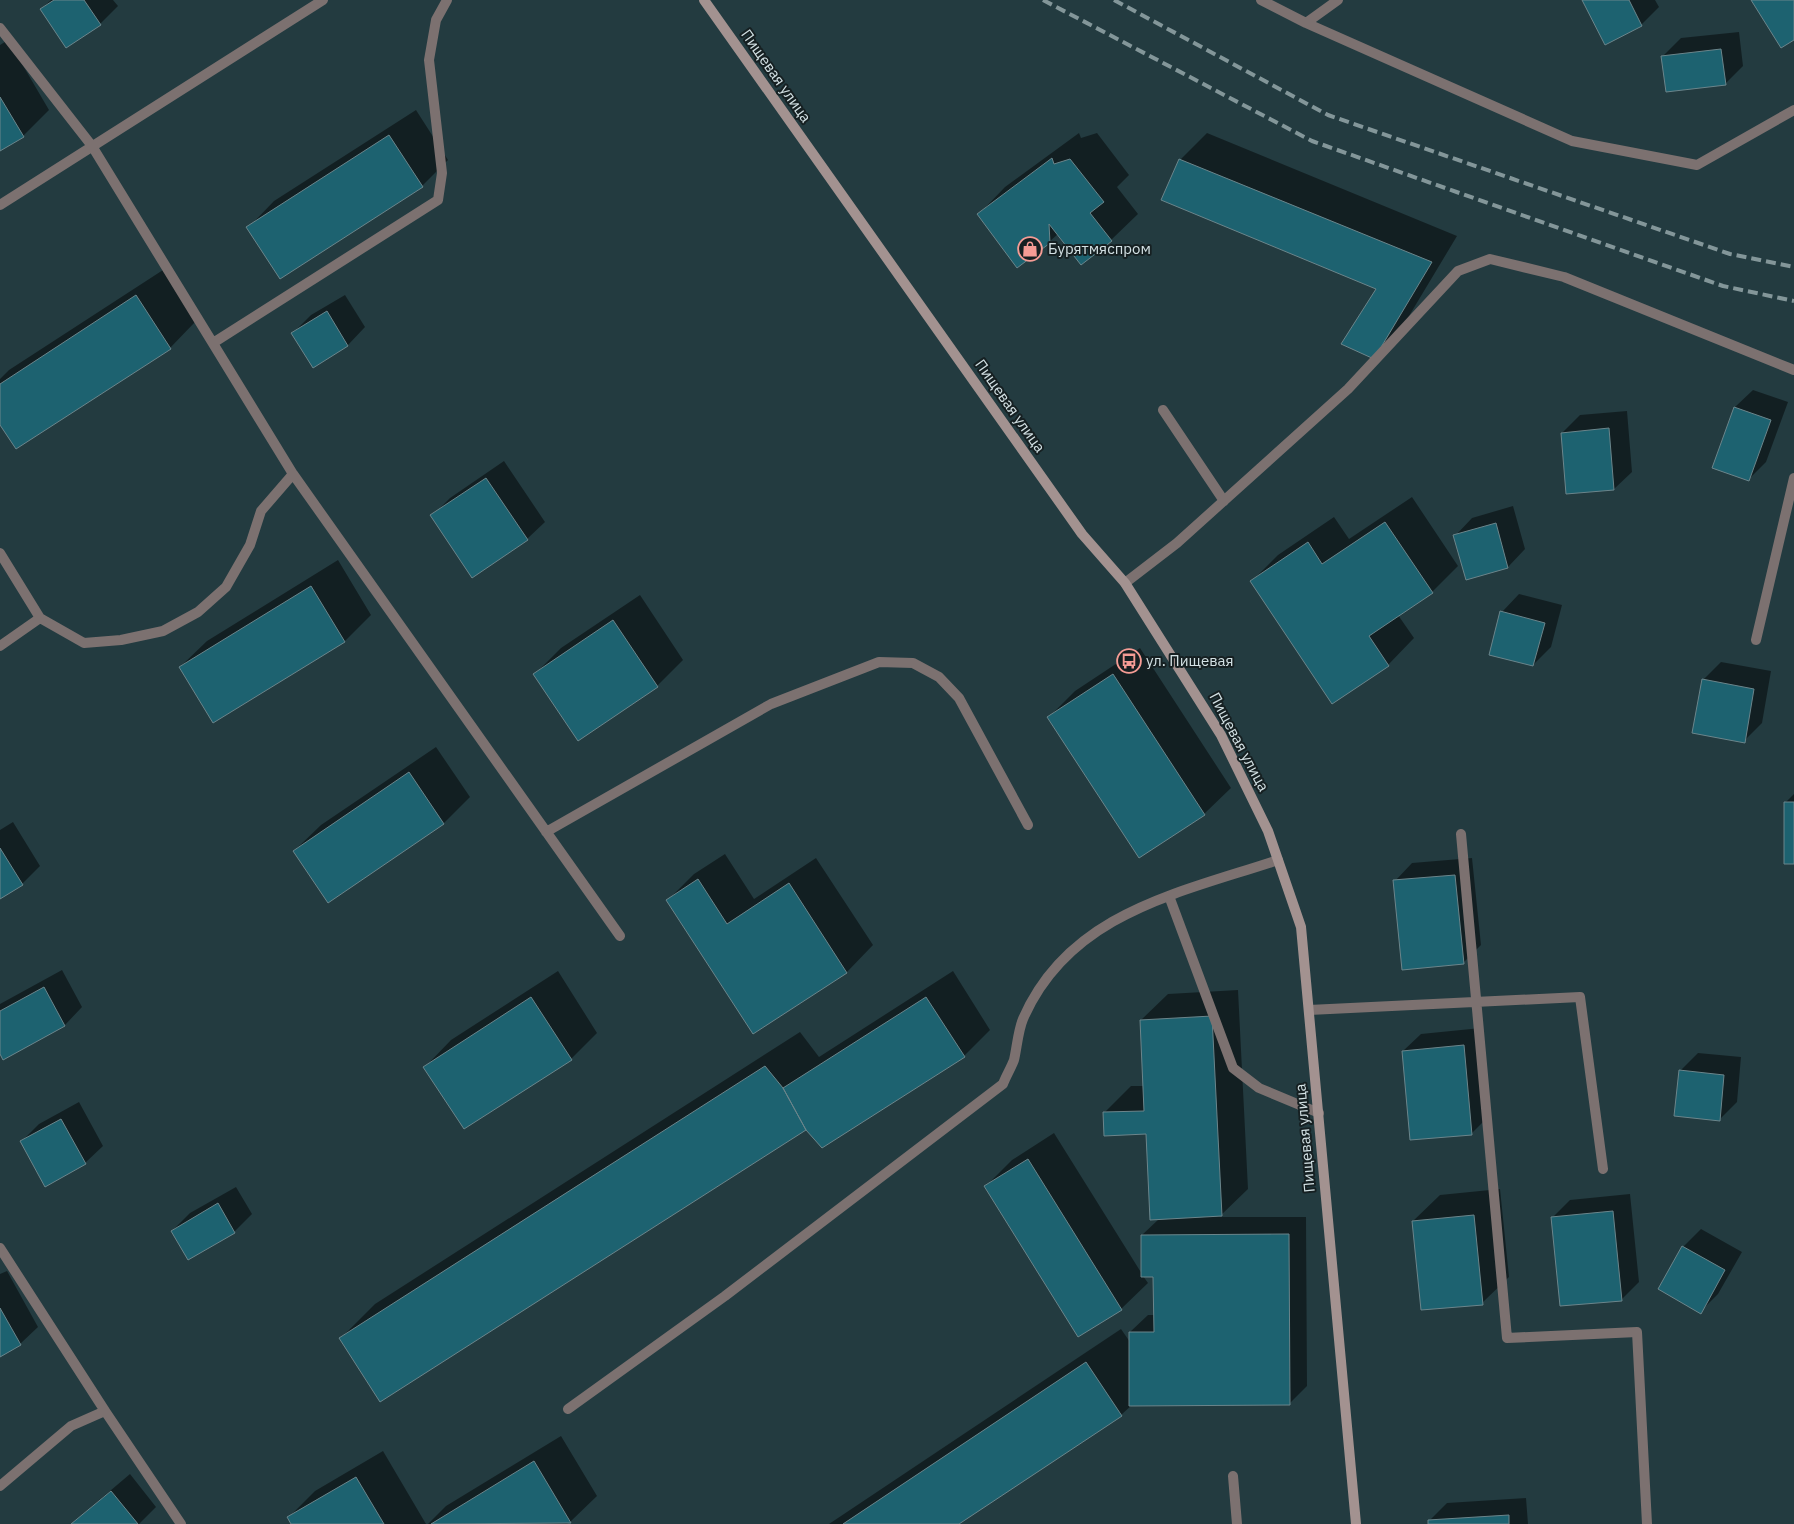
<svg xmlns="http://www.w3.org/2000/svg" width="1794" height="1524" font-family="'IBM Plex Sans',sans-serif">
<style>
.shadow{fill:#0007}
.building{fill:#1d6270;stroke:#6b858b}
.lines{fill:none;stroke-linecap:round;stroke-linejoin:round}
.lane{stroke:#7c7170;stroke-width:10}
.street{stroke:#7c7170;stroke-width:10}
.secondary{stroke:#a39290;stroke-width:10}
.rail{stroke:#839699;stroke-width:4;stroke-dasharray:10 5;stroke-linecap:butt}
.labels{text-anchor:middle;stroke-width:4;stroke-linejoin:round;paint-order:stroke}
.street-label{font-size:15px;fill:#d3e1e4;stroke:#162022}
.poi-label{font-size:15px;fill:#d3e1e4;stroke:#162022;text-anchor:start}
</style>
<rect width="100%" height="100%" fill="#233b40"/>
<path class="shadow" d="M 51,0 L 113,0 L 118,6 L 100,24 L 41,9 Z
M 1584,0 L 1655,0 L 1659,7 L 1641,25 Z
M 1739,32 L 1743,66 L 1725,84 L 1663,56 L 1681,38 Z
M 8,40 L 49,110 L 23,136 L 0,150 L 0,45 Z
M 416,110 L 448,160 L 422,186 L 248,228 L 274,201 Z
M 1079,133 L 1081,138 L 1097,133 L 1129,175 L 1117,187 L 1138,214 L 1111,240 L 1058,234 L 1049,242 L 979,214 L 1005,187 Z
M 1207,133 L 1457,236 L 1400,331 L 1374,357 L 1378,289 L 1180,160 Z
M 163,270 L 196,321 L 170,348 L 0,423 L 0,379 L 9,370 Z
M 345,295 L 365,327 L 348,345 L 313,366 L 293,333 L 311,315 Z
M 1753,390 L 1788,402 L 1766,462 L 1748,480 L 1714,467 L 1735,407 Z
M 1627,411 L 1632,472 L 1614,489 L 1562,433 L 1580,415 Z
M 504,461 L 545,522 L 527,539 L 432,516 L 450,498 Z
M 1412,497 L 1458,566 L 1432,592 L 1398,615 L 1414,638 L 1388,665 L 1252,581 L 1278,555 L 1334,517 L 1349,539 Z
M 1513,506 L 1525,549 L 1508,567 L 1455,536 L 1472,518 Z
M 338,560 L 371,615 L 345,641 L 180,667 L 207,641 Z
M 1519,594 L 1562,605 L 1551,647 L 1533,665 L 1502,612 Z
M 640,595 L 683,660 L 657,686 L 535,674 L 561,648 Z
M 1140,648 L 1231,788 L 1204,814 L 1049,717 L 1075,691 Z
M 1721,662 L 1771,671 L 1762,723 L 1744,741 L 1703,680 Z
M 436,747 L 470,797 L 443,824 L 294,851 L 321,825 Z
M 1794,794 L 1794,863 L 1786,802 Z
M 13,822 L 40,866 L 22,884 L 0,898 L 0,830 Z
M 725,854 L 754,899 L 816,858 L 873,945 L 847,972 L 754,1033 L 667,901 L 694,874 Z
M 1472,858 L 1481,945 L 1463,963 L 1395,881 L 1412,863 Z
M 62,970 L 82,1007 L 65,1025 L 4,1058 L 0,1052 L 0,1004 Z
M 558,971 L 597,1033 L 571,1059 L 425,1067 L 451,1040 Z
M 953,971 L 990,1030 L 964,1056 L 341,1338 L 375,1304 L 800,1032 L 819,1057 Z
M 1238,990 L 1248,1189 L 1219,1217 L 1306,1217 L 1307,1386 L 1289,1404 L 1132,1405 L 1121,1415 L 957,1524 L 829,1524 L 1121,1329 L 1130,1342 L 1130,1332 L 1148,1315 L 1155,1315 L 1154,1276 L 1143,1276 L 1148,1283 L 1121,1309 L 986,1186 L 1012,1160 L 1054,1133 L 1142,1274 L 1142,1235 L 1160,1218 L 1147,1133 L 1104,1113 L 1131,1086 L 1144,1086 L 1141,1020 L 1168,994 Z
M 1481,1028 L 1489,1116 L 1471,1134 L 1403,1051 L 1421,1034 Z
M 1698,1053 L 1741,1057 L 1737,1102 L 1719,1120 L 1680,1071 Z
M 79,1102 L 103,1146 L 85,1163 L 21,1142 L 39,1124 Z
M 236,1187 L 252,1214 L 234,1232 L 172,1231 L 190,1213 Z
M 1500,1189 L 1509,1277 L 1482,1303 L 1413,1221 L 1440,1195 Z
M 1630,1194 L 1639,1282 L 1621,1300 L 1553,1217 L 1570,1200 Z
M 1701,1229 L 1742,1252 L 1718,1294 L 1700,1312 L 1683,1247 Z
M 7,1271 L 38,1327 L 20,1344 L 0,1355 L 0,1274 Z
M 561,1436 L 597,1496 L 570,1522 L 567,1524 L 428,1524 L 446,1506 Z
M 383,1451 L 426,1524 L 293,1524 L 289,1517 L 315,1491 Z
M 130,1474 L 156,1507 L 139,1524 L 71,1524 Z
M 1526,1498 L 1528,1524 L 1429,1524 L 1429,1521 L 1447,1503 Z"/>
<path class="building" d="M 54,0 L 84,0 L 101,25 L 66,48 L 40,9 Z
M 1582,0 L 1629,0 L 1642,26 L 1605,45 Z
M 1751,0 L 1794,0 L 1794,40 L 1781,48 Z
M 1721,49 L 1726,85 L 1666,92 L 1661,56 Z
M 0,97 L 24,137 L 0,151 Z
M 389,135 L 423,187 L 280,279 L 246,227 Z
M 1052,158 L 1054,164 L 1070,159 L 1104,202 L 1090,213 L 1112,241 L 1081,265 L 1049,224 L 1050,243 L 1017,268 L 977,214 Z
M 1179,159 L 1432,262 L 1374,359 L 1341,344 L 1376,289 L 1161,200 Z
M 136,295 L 171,349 L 16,449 L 0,425 L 0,384 Z
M 327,311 L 348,346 L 313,368 L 291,333 Z
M 1734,407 L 1771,420 L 1749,481 L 1712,468 Z
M 1609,428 L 1614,490 L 1566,494 L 1561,433 Z
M 486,478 L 528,540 L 472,578 L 430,515 Z
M 1385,522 L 1433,593 L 1369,636 L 1389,666 L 1332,704 L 1250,581 L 1308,542 L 1322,564 Z
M 1496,523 L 1508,568 L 1466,580 L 1453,535 Z
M 311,586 L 345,642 L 213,723 L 179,667 Z
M 1500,611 L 1545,623 L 1533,666 L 1489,655 Z
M 613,620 L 658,687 L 578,741 L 533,674 Z
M 1113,674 L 1205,815 L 1139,858 L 1047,717 Z
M 1702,679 L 1754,689 L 1745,743 L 1692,733 Z
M 409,772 L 444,824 L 328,903 L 293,851 Z
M 1784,802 L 1794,802 L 1794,864 L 1784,864 Z
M 0,848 L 23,885 L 0,899 Z
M 1455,875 L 1464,964 L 1402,970 L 1393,880 Z
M 698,879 L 727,924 L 789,883 L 847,973 L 753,1034 L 666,900 Z
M 44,987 L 65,1026 L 3,1060 L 0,1054 L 0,1011 Z
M 531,997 L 572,1060 L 464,1129 L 423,1067 Z
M 926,997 L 965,1057 L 822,1148 L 806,1130 L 783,1088 Z
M 1212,1016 L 1222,1216 L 1150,1220 L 1146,1134 L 1104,1136 L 1103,1112 L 1144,1111 L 1140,1020 Z
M 1464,1045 L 1472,1135 L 1410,1140 L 1402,1051 Z
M 765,1066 L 783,1088 L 806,1130 L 380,1402 L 339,1338 Z
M 1679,1070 L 1724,1075 L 1720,1121 L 1674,1116 Z
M 61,1119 L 86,1164 L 45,1187 L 20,1141 Z
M 1028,1159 L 1122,1310 L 1078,1337 L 984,1186 Z
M 218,1203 L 235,1233 L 188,1260 L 171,1231 Z
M 1613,1211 L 1622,1301 L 1560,1306 L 1551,1217 Z
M 1474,1215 L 1483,1305 L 1421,1310 L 1412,1221 Z
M 1289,1234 L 1290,1405 L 1129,1406 L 1129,1332 L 1154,1332 L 1153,1277 L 1141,1277 L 1141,1235 Z
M 1682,1246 L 1725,1270 L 1701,1314 L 1658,1289 Z
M 0,1308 L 21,1345 L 0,1357 Z
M 1086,1362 L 1122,1416 L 959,1524 L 843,1524 Z
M 534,1461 L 571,1523 L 431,1524 Z
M 356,1477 L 384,1524 L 291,1524 L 287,1517 Z
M 111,1491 L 138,1524 L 71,1524 Z
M 1509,1515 L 1509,1524 L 1428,1524 L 1428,1520 Z"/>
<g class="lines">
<path class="lane" d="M 1163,410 L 1224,501
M 1125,583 L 1177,543 L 1348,389 L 1458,271 L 1490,259 L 1564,277 L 1794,370
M 1756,640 L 1794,478
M 1461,834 L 1507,1338 L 1637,1332 L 1647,1524
M 1169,896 L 1233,1068 L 1259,1088 L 1319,1113
M 1309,1010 L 1580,997 L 1603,1169
M 568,1409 L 725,1296 L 1003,1084 C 1006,1076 1011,1068 1014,1060 C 1017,1047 1018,1031 1023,1019 C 1069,913 1179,893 1278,860
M 1233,1476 L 1237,1524"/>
<path class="street" d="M 1261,0 L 1306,23 L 1572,141 L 1697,165 L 1794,110
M 1306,23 L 1338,0
M 0,28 L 92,146 L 293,474 L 620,936
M 0,205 L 323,0
M 213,343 L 438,200 L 442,173 L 429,60 L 436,20 L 447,0
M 0,553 L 40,618
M 0,646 L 40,618 L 84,643 L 121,640 L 163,631 L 198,612 L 226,587 L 250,545 L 261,511 L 293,474
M 546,832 L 771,704 L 879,662 L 913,663 L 939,677 L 959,698 L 1028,825
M 0,1248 L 105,1411
M 0,1486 L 71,1426 L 105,1411 L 181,1524"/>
<path class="secondary" d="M 704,0 L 1082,534 L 1125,583 L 1221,735 L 1268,831 L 1301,927 L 1356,1524"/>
<path class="rail" d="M 1043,0 L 1312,141 L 1723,286 L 1794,301
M 1114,0 L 1328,115 L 1730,254 L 1794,267"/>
</g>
<defs>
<g id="shop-ring" transform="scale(1.25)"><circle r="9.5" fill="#162022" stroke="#f59c95" stroke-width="1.5"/><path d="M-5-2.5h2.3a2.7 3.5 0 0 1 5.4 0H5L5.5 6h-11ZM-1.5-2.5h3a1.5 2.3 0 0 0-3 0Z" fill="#f59c95"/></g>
<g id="bus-ring" transform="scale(1.25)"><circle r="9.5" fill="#162022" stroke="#f59c95" stroke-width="1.5"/><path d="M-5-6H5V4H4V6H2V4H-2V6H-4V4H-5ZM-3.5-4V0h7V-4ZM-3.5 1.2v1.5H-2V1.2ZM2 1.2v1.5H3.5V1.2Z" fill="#f59c95"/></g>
</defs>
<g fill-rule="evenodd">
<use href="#shop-ring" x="1030" y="249"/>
<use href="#bus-ring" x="1129" y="661"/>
</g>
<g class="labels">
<g class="street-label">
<text transform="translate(776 76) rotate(55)" y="5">Пищевая улица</text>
<text transform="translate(1010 406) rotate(55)" y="5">Пищевая улица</text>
<text transform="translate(1239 742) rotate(62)" y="5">Пищевая улица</text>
<text transform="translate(1305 1138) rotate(-95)" y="5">Пищевая улица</text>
</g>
<g class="poi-label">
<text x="1048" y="254">Бурятмяспром</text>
<text x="1146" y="666">ул. Пищевая</text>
</g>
</g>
</svg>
